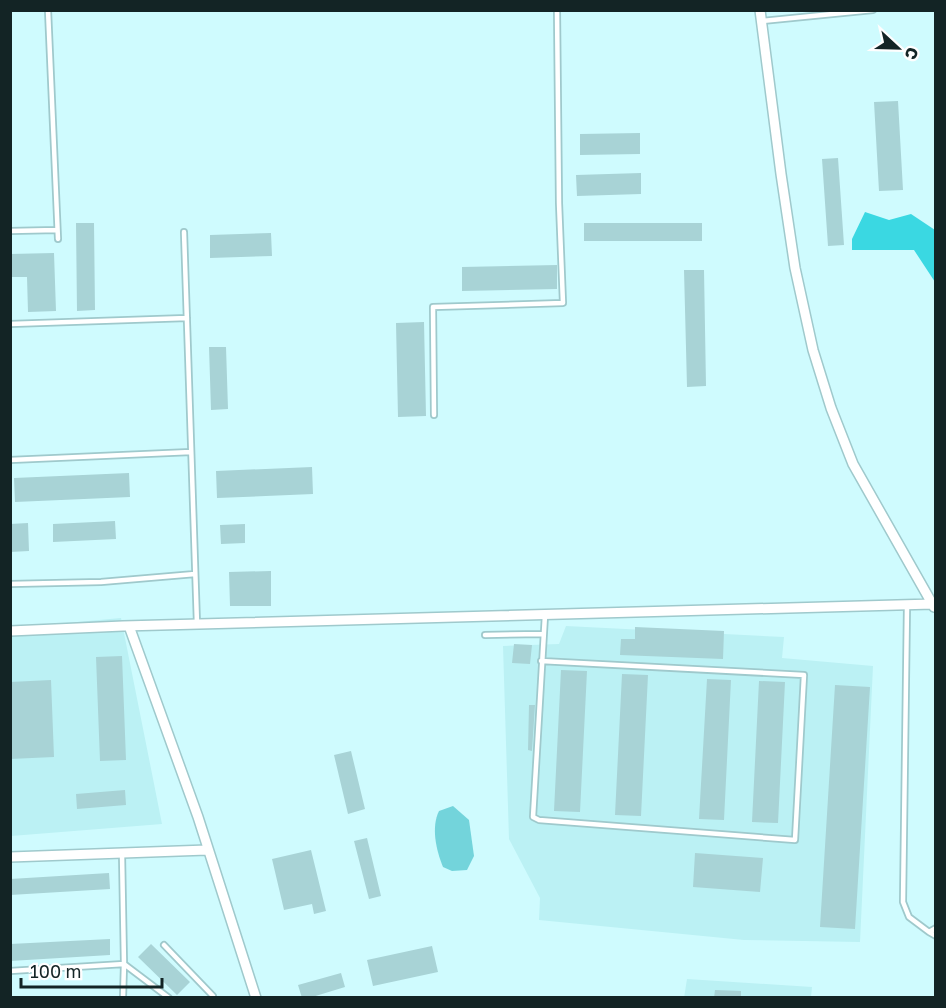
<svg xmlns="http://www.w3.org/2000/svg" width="946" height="1008" font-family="'Golos Text',sans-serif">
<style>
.built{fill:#bbf1f4}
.green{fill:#73d4db}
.forest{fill:#3ad8e2}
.building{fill:#a8d3d6}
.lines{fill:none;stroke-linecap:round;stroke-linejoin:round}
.service-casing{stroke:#9fc9cc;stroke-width:8}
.minor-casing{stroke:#9fc9cc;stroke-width:12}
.service{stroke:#fff;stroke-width:4.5}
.minor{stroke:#fff;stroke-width:9}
</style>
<rect width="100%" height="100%" fill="#cffbfe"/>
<path class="built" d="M 121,618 L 162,824 L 11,836 L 11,628 Z
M 566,626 L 784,637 L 782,658 L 873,666 L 860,942 L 744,940 L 539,920 L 540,898 L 509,839 L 503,646 L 559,644 Z
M 687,979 L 812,987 L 811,997 L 684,998 Z"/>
<path class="green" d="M 453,806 L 469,820 L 474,856 L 467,870 L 452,871 L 443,867 C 436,850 431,827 439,811 Z"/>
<path class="forest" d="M 865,212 L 889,220 L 911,214 L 935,230 L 935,282 L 914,250 L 852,250 L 852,239 Z"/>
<path class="building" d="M 898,101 L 903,190 L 879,191 L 874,102 Z
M 640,133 L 640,154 L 580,155 L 580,134 Z
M 838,158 L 844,245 L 828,246 L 822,159 Z
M 641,173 L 641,194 L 577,196 L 576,175 Z
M 76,223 L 94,223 L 95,310 L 77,311 Z
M 584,223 L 702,223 L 702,241 L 584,241 Z
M 271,233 L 272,256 L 210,258 L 210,235 Z
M 54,253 L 56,311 L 28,312 L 27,277 L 10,277 L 10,254 Z
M 557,265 L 557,289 L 462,291 L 462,267 Z
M 684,270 L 704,270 L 706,386 L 687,387 Z
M 424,322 L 426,416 L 398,417 L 396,323 Z
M 209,347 L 226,347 L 228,409 L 211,410 Z
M 312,467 L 313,494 L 217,498 L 216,471 Z
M 129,473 L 130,497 L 15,502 L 14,478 Z
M 115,521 L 116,539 L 53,542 L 53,524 Z
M 28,523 L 29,551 L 10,552 L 10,524 Z
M 245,524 L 245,543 L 221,544 L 220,525 Z
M 271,571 L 271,606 L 230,606 L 229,572 Z
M 635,627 L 724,631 L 723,659 L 620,655 L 621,639 L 635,639 Z
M 514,644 L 532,645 L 530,664 L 512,663 Z
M 122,656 L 126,760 L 100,761 L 96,657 Z
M 561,670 L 587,671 L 580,812 L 554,811 Z
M 622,674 L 648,675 L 641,816 L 615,815 Z
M 707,679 L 731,680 L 724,820 L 699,819 Z
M 51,680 L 54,757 L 10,759 L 10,682 Z
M 759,681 L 785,682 L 778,823 L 752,822 Z
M 835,685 L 870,687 L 855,929 L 820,927 Z
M 529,705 L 535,705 L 532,751 L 528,750 Z
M 351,751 L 365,809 L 348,814 L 334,755 Z
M 125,790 L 126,805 L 77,809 L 76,794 Z
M 367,838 L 381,896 L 369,899 L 354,841 Z
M 311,850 L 326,911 L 314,914 L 312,904 L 284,910 L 272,859 Z
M 695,853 L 763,858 L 760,892 L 693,887 Z
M 109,873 L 110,889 L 10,895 L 10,879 Z
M 110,939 L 110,955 L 10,961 L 10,944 Z
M 151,944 L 190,982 L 177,995 L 138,957 Z
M 432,946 L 438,972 L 373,986 L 367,960 Z
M 341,973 L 345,987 L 309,998 L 302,998 L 298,985 Z
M 715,990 L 741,991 L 741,998 L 714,998 Z"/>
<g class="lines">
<g class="service-casing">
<path id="service" d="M 48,10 L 58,239
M 762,21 L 873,10
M 10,231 L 57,230
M 184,232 L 197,624
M 10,324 L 187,318
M 434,415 L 433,307 L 563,303 L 559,203 L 557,10
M 10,460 L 191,452
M 10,584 L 101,582 L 195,574
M 907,606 L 903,902 L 909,917 L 929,932
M 485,635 L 543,634
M 541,661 L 804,675 L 795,840 L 539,820 L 533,817 L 545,615
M 122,854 L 124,964 L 169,998
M 936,928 L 929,932 L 936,936
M 164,945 L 213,996 L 212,998
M 10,971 L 124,964 L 123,998"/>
</g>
<g class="minor-casing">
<path id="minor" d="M 760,10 L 781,174 L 795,268 L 813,350 L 831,408 L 853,464 L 934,607
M 129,626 L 198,817 L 256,998
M 10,631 L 123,626 L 933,604
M 10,857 L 207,850"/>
</g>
<use href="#service" class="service"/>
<use href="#minor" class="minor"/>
</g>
<rect width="946" height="1008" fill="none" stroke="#132425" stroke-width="24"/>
<g transform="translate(898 48) rotate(112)" stroke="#fefefe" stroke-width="4.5" paint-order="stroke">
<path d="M0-4.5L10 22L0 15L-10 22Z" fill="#132425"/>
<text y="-9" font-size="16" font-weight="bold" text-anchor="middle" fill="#132425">С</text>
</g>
<path d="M21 978v9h141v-9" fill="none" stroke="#132425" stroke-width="3"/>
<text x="30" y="978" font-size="18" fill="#132425" stroke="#fefefe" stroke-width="4.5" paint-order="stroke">100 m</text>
</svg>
